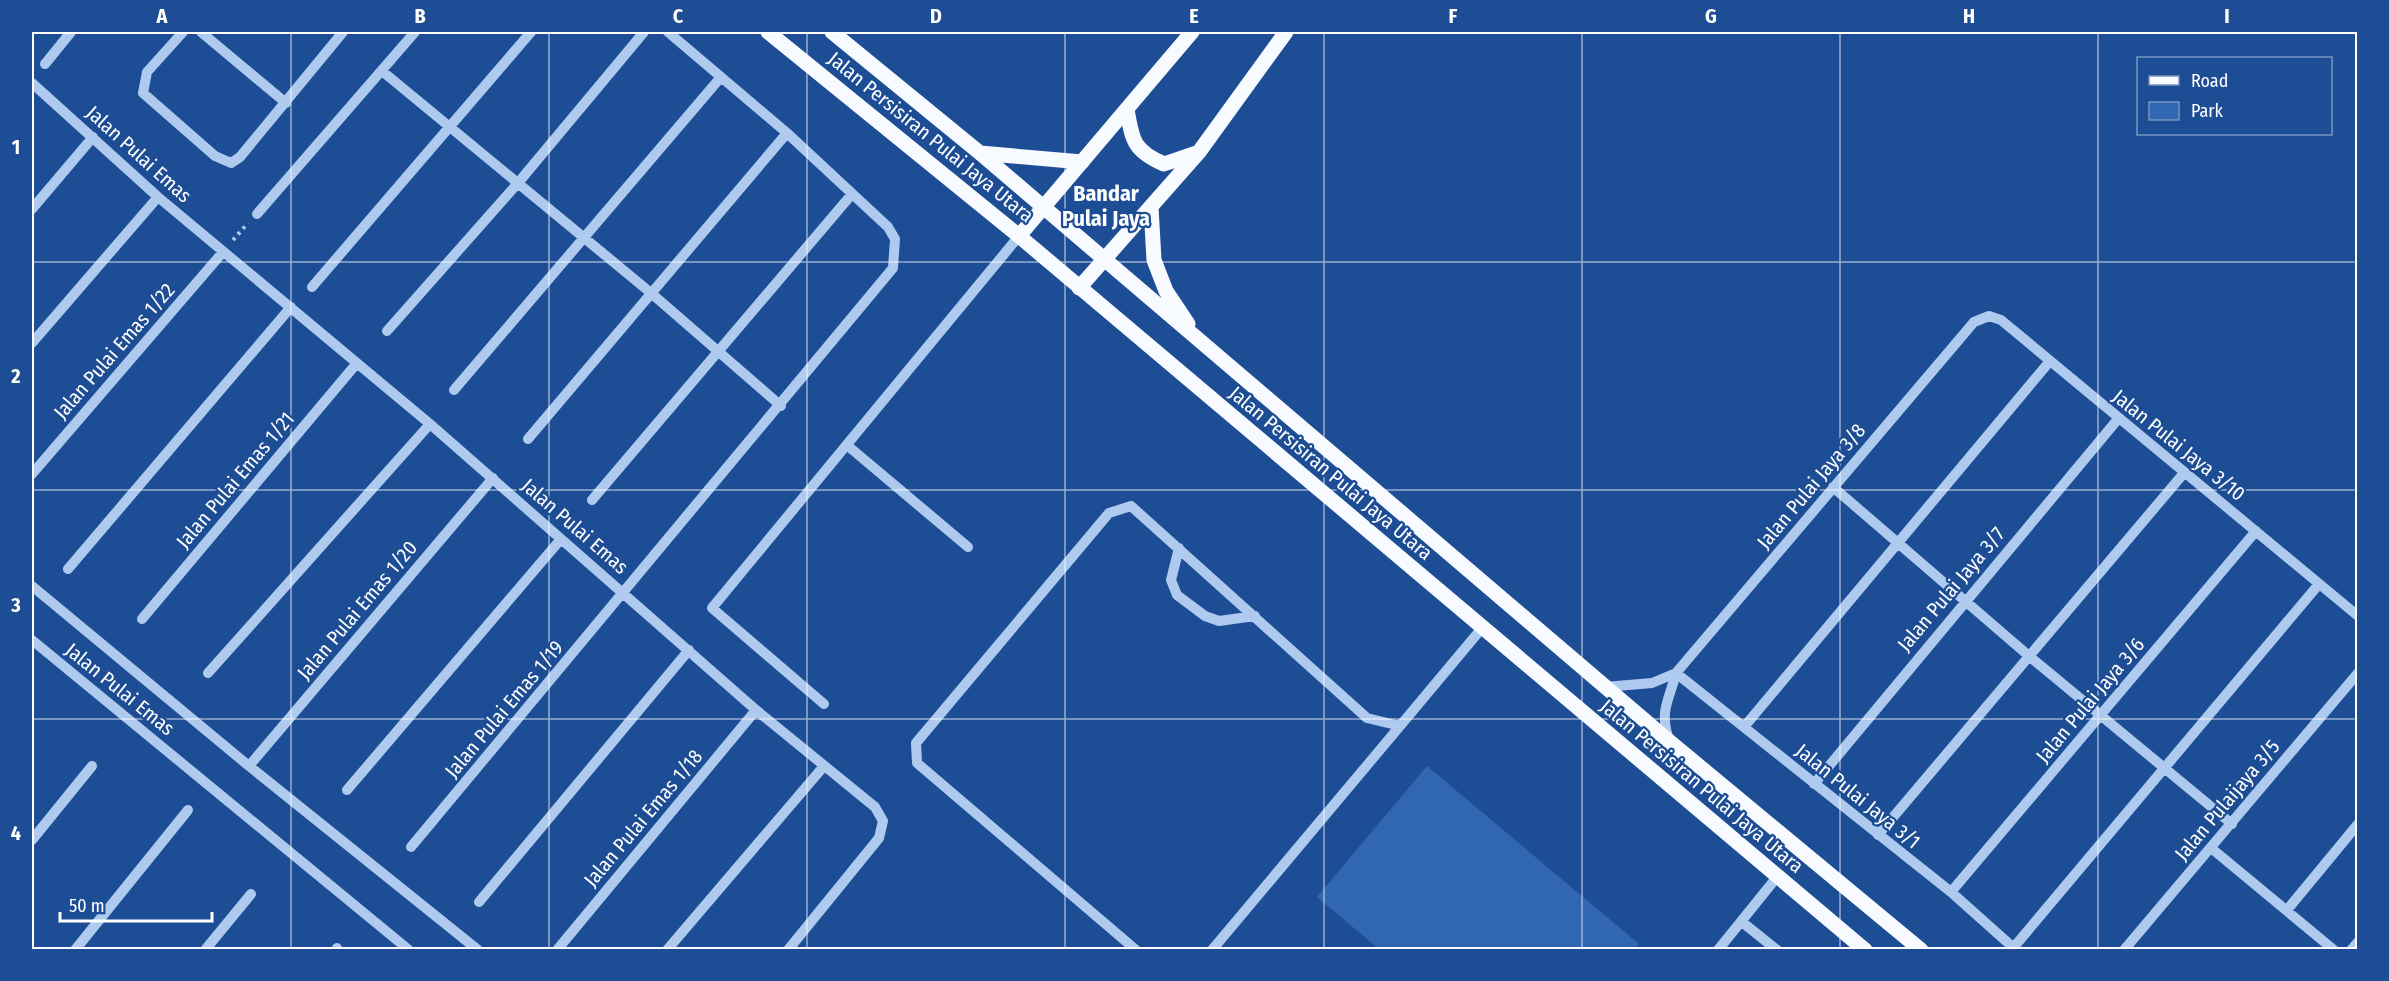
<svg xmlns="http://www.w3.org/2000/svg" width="2389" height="981" font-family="'Fira Sans Condensed',sans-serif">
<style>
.green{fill:#3167b2}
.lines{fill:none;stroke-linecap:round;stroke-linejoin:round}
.path{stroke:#afcaef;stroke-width:4;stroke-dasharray:3 4.5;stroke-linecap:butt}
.minor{stroke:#afcaef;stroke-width:10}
.major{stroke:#f7faff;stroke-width:15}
.grid{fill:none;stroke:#fff;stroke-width:1.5;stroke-opacity:0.55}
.labels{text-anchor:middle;stroke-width:4.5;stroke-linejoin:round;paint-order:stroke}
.street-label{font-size:20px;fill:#fff;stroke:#1d4d94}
.quarter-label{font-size:22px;font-weight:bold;fill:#fff;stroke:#1d4d94}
.neatline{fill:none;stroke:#fff;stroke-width:2}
.grid-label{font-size:20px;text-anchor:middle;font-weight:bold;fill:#fff}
</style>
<rect width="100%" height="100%" fill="#1d4d94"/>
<path class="green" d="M 1427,766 L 1639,944 L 1634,949 L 1379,949 L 1317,897 Z"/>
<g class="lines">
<path class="path" d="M 233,240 L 248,223"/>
<path class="minor" d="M 183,32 L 147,72 L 143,93 L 215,156 L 231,163 L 240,157 L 343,32
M 201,32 L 286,103
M 45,64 L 71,32
M 382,71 L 651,293 L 781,406
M 32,83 L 158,197 L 430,424 L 756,710 L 875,807 L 883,821 L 879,838 L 788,950
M 32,209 L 93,137
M 257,214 L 415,32
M 312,287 L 531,32
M 387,331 L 518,183 L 644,32
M 32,343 L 158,197
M 454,390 L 721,77
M 528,439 L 787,133
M 848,446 L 968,547
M 32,474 L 223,252
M 1833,487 L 2029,656 L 2232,824
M 592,500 L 852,194
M 1179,548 L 1171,580 L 1177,595 L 1205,616 L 1219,621 L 1255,616
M 68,569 L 291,307
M 32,586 L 249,766 L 478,950
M 142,619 L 357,363
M 32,640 L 409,950
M 208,673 L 430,424
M 1676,673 L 1951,892 L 2016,950
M 1605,687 L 1652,683 L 1676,673
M 824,704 L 712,608 L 1019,236
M 1744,727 L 2050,361
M 1669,740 C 1659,710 1669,701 1676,673 L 1974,322 L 1989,316 L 2001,320 L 2358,616
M 249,766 L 493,478
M 1814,784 L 2118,419
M 347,790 L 561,539
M 1878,835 L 2184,473
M 32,840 L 92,766
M 411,847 L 893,268 L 895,239 L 888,227 L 787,133 L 668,32
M 2211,848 L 2334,950
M 1951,892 L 2256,531
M 479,902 L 689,650
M 2287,910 L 2358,824
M 1742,922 L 1777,950
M 2014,947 L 2319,584
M 75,950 L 188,810
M 205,950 L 251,894
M 336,950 L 337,948
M 557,950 L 756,710
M 667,950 L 824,766
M 1136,950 L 917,763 L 916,743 L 1109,513 L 1131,506 L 1367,718 L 1400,726 L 1482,628
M 1212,950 L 1400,726
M 1718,950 L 1777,877
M 2124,950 L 2358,673
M 2351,950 L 2358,942"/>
<path class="major" d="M 768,32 L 1019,236 L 1865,950
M 832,32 L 980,153 L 1670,742 L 1921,950
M 1127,109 C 1132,141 1134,151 1164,164 L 1199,152
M 980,153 L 1082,162
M 1151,207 L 1154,260 L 1166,291 L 1188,324
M 1019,236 L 1192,32
M 1079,288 L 1199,152 L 1286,32"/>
</g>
<path class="grid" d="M 291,32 L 291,950M 549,32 L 549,950M 807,32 L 807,950M 1065,32 L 1065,950M 1324,32 L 1324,950M 1582,32 L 1582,950M 1840,32 L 1840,950M 2098,32 L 2098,950M 32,262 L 2358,262M 32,490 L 2358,490M 32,719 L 2358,719"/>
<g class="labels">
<g class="street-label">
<text transform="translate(931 137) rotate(39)" y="7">Jalan Persisiran Pulai Jaya Utara</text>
<text transform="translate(139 154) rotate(42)" y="7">Jalan Pulai Emas</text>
<text transform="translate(114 351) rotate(-49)" y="7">Jalan Pulai Emas 1/22</text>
<text transform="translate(2179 445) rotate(39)" y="7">Jalan Pulai Jaya 3/10</text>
<text transform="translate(1331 473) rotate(40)" y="7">Jalan Persisiran Pulai Jaya Utara</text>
<text transform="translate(235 480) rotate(-50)" y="7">Jalan Pulai Emas 1/21</text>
<text transform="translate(1811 486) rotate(-50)" y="7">Jalan Pulai Jaya 3/8</text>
<text transform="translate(575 526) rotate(41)" y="7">Jalan Pulai Emas</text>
<text transform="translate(1951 589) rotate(-50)" y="7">Jalan Pulai Jaya 3/7</text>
<text transform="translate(357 610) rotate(-50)" y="7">Jalan Pulai Emas 1/20</text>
<text transform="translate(120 689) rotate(39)" y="7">Jalan Pulai Emas</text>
<text transform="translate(2090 700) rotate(-50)" y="7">Jalan Pulai Jaya 3/6</text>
<text transform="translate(504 709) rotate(-50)" y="7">Jalan Pulai Emas 1/19</text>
<text transform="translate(1702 786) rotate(40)" y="7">Jalan Persisiran Pulai Jaya Utara</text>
<text transform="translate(1858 796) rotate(39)" y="7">Jalan Pulai Jaya 3/1</text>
<text transform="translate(2227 800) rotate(-50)" y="7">Jalan Pulaijaya 3/5</text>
<text transform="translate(643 818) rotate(-50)" y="7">Jalan Pulai Emas 1/18</text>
</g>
<g class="quarter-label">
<text x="1106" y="201">Bandar<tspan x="1106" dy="25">Pulai Jaya</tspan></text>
</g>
</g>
<rect width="2389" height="981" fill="none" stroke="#1d4d94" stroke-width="66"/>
<rect x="2137" y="57" width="195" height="78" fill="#1d4d94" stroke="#7794bf" stroke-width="1.5"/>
<rect x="2149" y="76" width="30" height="9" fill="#f7faff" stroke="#7794bf" stroke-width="1.5"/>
<text x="2191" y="87" font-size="18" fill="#ffffff">Road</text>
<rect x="2149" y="102" width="30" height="18" fill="#3167b2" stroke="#7794bf" stroke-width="1.5"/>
<text x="2191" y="117" font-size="18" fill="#ffffff">Park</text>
<path d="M60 912v9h152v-9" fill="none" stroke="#ffffff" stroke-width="3"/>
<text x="69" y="912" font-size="18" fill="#ffffff" stroke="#1d4d94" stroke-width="4.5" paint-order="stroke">50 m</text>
<rect x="33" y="33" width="2323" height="915" class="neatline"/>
<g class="grid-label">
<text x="162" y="23">A</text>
<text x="420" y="23">B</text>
<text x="678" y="23">C</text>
<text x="936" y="23">D</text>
<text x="1194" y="23">E</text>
<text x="1453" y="23">F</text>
<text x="1711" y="23">G</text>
<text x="1969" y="23">H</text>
<text x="2227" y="23">I</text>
<text x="16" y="154">1</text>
<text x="16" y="383">2</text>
<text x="16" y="612">3</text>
<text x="16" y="840">4</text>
</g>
</svg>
